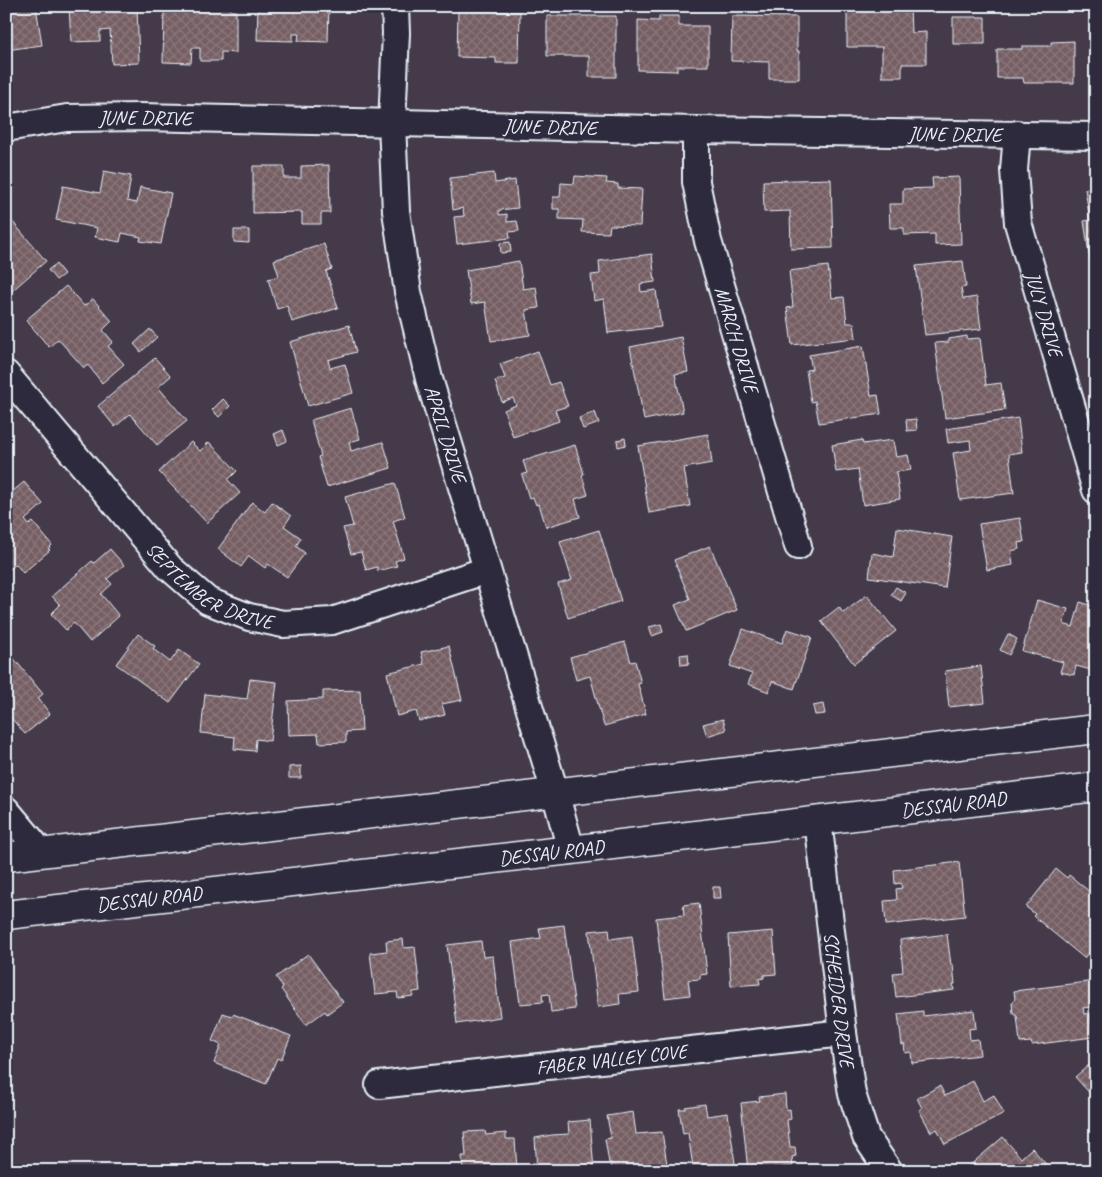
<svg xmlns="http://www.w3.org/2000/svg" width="1102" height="1177" font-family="Caveat,sans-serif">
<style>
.building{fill:url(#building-cross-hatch);stroke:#e8f1f8}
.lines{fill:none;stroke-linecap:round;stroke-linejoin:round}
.minor-casing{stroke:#e8f1f8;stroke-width:30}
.major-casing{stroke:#e8f1f8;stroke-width:31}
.minor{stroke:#2f2a3d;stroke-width:26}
.major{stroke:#2f2a3d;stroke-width:28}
.labels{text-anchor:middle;stroke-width:4.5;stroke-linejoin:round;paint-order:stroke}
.street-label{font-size:20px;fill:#e8f1f8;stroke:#2f2a3d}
</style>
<defs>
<pattern id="building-cross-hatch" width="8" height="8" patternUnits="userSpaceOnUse" patternTransform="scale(1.25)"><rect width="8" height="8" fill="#765f64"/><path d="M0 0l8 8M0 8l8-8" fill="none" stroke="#8a767b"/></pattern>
</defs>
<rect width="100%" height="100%" fill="#443a49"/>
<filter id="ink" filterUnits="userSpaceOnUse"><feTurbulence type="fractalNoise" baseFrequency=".02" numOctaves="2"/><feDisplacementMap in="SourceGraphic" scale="10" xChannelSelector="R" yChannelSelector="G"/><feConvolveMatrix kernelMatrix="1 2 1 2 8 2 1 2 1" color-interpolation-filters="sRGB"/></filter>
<g filter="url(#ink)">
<path class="building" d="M 16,6 L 36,6 L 42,45 L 6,50 L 6,8 Z
M 69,6 L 137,6 L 139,63 L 112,64 L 110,30 L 100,31 L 100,41 L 71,42 Z
M 176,6 L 231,6 L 231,11 L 236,11 L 236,53 L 221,52 L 221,61 L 200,61 L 200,48 L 192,48 L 191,63 L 163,62 L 164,9 L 176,9 Z
M 258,6 L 329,6 L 328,42 L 298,41 L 299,34 L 293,34 L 293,41 L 257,40 Z
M 847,6 L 910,6 L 911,33 L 926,32 L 926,64 L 902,64 L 902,77 L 882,77 L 882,47 L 847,47 Z
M 458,11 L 520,12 L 519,63 L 496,63 L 496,58 L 457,57 Z
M 547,16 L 616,16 L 616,77 L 589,77 L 589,56 L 547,56 Z
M 659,16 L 679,16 L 679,26 L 708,26 L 708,66 L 677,66 L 677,71 L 638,70 L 638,20 L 659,21 Z
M 732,16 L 797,17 L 797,51 L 799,51 L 799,79 L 769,79 L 769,62 L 731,61 Z
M 953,17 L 985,17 L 985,44 L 953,44 Z
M 1074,41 L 1074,83 L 1024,83 L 1023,78 L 997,78 L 997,49 L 1022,49 L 1022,46 L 1051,46 L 1051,42 Z
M 329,165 L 330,213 L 321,213 L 321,224 L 302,224 L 302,212 L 253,213 L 253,166 L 284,166 L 284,178 L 301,178 L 301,166 Z
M 104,171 L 131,176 L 127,201 L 137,203 L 140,187 L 171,193 L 161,244 L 140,241 L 141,237 L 122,233 L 120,242 L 95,237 L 97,228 L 56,220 L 63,186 L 100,193 Z
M 494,173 L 495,183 L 515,180 L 518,208 L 499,210 L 499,215 L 507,214 L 507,222 L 517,221 L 519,231 L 509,232 L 510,238 L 457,244 L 454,217 L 464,216 L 463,208 L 453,210 L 450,178 Z
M 575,176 L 607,178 L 606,183 L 618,184 L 618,188 L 642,189 L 640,226 L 610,225 L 609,233 L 582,232 L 583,220 L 559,219 L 559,209 L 553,209 L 553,197 L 560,197 L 561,183 L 574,184 Z
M 959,177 L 961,244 L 935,245 L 935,234 L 904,235 L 904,228 L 890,228 L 889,204 L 903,204 L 903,189 L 933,188 L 932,178 Z
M 831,179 L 833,248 L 791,249 L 790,211 L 764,212 L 763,181 Z
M 1096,188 L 1096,259 L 1090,260 L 1084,221 L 1090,220 L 1085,189 Z
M 6,214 L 46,261 L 6,296 Z
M 234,230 L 249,230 L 249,243 L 234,242 Z
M 510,242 L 511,252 L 501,253 L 500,243 Z
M 324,244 L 332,269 L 326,271 L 338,308 L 292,322 L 287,306 L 277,309 L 268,279 L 279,276 L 274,260 Z
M 652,254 L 655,282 L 640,284 L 641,292 L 656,290 L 661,327 L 608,333 L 604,299 L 594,301 L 591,275 L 600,274 L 599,261 Z
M 519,261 L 523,289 L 536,287 L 539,308 L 526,310 L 530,335 L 491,341 L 485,302 L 471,304 L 466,270 Z
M 963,261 L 966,287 L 961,288 L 963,299 L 977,297 L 981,329 L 925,335 L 916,266 Z
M 56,264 L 64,274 L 56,280 L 48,270 Z
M 828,266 L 832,298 L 844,297 L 847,323 L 854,323 L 856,338 L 792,345 L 787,308 L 793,307 L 789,271 Z
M 66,286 L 84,306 L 93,299 L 112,321 L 103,330 L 113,342 L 108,346 L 124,364 L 102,383 L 88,365 L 84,368 L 58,339 L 49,347 L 26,320 Z
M 349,325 L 356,352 L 328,360 L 330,368 L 345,364 L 353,393 L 308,406 L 290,342 Z
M 150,329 L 157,337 L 141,352 L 134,344 Z
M 967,336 L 967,339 L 980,338 L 986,385 L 1001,383 L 1005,410 L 945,418 L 935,343 L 949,342 L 949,339 Z
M 681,337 L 688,372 L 675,374 L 683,412 L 644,420 L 630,347 Z
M 863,346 L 871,396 L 878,395 L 881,414 L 819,423 L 815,401 L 811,402 L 806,370 L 812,369 L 809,355 Z
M 538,351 L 550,385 L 559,382 L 568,406 L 555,410 L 559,421 L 513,437 L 504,410 L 516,405 L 513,398 L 502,402 L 495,381 L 505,378 L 500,364 Z
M 155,358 L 171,376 L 158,387 L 187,421 L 157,445 L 130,414 L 115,427 L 98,406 Z
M 223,399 L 230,406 L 219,417 L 212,410 Z
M 351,408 L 360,439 L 349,442 L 351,451 L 383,442 L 391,468 L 327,487 L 318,457 L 321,456 L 311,420 Z
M 595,412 L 599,423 L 583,429 L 579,418 Z
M 1018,418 L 1022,452 L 1009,454 L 1014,493 L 960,500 L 953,453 L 971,450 L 970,440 L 948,443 L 946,429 Z
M 916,419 L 917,430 L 907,431 L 906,420 Z
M 283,430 L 287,441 L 278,445 L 274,434 Z
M 708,434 L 712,463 L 684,468 L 690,506 L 649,513 L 638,446 Z
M 625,438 L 626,445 L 618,447 L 617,440 Z
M 862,440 L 863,444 L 893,440 L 896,457 L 908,455 L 911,470 L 896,472 L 900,499 L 863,505 L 858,469 L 836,472 L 832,445 Z
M 191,442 L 200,451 L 209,442 L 237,471 L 228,480 L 240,493 L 207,523 L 159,472 Z
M 575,445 L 584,474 L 582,475 L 588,495 L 575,499 L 580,517 L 546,527 L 539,504 L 536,505 L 533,497 L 529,498 L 522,475 L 527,473 L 523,461 Z
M 24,482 L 43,504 L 25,520 L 29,525 L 33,522 L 52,545 L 48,549 L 50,550 L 23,573 L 16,564 L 9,570 L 6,566 L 6,497 Z
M 395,483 L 405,517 L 393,521 L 404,558 L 395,561 L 397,566 L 378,571 L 377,567 L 366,570 L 361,552 L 351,554 L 343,528 L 353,526 L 345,497 Z
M 252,502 L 265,512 L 272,502 L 291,516 L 284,526 L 301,538 L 296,546 L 305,553 L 287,577 L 268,564 L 265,568 L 249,556 L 241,567 L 218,549 Z
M 1020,518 L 1024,542 L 1018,543 L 1019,549 L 1011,551 L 1013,565 L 987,570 L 979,524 Z
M 897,528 L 952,537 L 945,588 L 869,577 L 872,553 L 893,557 Z
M 599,530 L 621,601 L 568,618 L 558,584 L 572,580 L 560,542 Z
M 710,546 L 737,610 L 686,631 L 675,605 L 690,599 L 674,560 Z
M 110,549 L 124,565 L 107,579 L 112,584 L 101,594 L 119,616 L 90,642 L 74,623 L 66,630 L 51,614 L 60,605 L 52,596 L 92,561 L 94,563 Z
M 896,587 L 906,593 L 901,601 L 891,595 Z
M 867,595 L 896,631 L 854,664 L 821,621 L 839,607 L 843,613 Z
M 1037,600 L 1068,609 L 1063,624 L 1073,627 L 1080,602 L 1096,607 L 1096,653 L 1091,670 L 1076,666 L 1074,675 L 1060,672 L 1063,662 L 1022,651 Z
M 661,624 L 663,632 L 652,636 L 649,627 Z
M 743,629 L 782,643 L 787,629 L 812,637 L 794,689 L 772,681 L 769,692 L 748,684 L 752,674 L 730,666 Z
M 138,634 L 155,646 L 153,649 L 170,662 L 179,650 L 199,664 L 170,703 L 116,664 Z
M 1008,634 L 1017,639 L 1009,655 L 1000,650 Z
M 625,642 L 631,662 L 635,661 L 641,683 L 638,684 L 646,714 L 604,726 L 590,676 L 576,680 L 570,657 Z
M 449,646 L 462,700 L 442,704 L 445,715 L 419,721 L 416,711 L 397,716 L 387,673 L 424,664 L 421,652 Z
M 6,649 L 43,694 L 38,698 L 50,714 L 25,734 L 6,712 Z
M 688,654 L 689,664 L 681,665 L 680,655 Z
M 981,666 L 985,703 L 949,707 L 945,671 Z
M 250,679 L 277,682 L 270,741 L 256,739 L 255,751 L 234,749 L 235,737 L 201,733 L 205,694 L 247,699 Z
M 360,690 L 362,731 L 346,732 L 346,742 L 319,743 L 318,734 L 289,735 L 288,701 L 323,699 L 323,691 Z
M 823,704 L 825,714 L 815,715 L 813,706 Z
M 723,719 L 726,730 L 707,736 L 703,724 Z
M 301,766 L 301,778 L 289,778 L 289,767 Z
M 959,862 L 965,916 L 886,925 L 884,901 L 897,900 L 896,889 L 902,888 L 901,883 L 895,884 L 894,870 Z
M 1056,869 L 1067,878 L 1069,875 L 1096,897 L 1096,944 L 1084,958 L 1033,916 L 1035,914 L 1026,907 Z
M 713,887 L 720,887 L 721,898 L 713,898 Z
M 699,903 L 707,974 L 700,975 L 700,979 L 688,980 L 690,995 L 665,998 L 656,918 L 684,915 L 683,905 Z
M 564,925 L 575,1009 L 551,1012 L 549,994 L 542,995 L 543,1002 L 520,1004 L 512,942 L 541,938 L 539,928 Z
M 609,929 L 610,939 L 632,936 L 639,992 L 619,994 L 620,1004 L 598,1007 L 589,931 Z
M 773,931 L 776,974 L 764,975 L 764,978 L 759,979 L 760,984 L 731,986 L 728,935 Z
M 947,934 L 951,965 L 953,965 L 955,984 L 953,984 L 954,990 L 896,997 L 893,973 L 903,972 L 900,940 Z
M 403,939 L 404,948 L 415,947 L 420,991 L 413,992 L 413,996 L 398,998 L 397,992 L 375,994 L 370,953 L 387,951 L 386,941 Z
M 481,941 L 483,957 L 493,956 L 500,1017 L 457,1024 L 447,945 Z
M 308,954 L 343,1002 L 327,1014 L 325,1011 L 306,1025 L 281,989 L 283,987 L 276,977 Z
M 1095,981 L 1096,1006 L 1083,1008 L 1084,1014 L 1090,1013 L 1093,1037 L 1032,1045 L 1031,1042 L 1020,1043 L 1017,1016 L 1013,1013 L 1012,1003 L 1015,999 L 1014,991 Z
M 974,1010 L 976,1028 L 969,1029 L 970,1040 L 978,1039 L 980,1055 L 912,1063 L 911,1052 L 905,1053 L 904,1044 L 902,1045 L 898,1014 L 923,1011 L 923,1016 Z
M 223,1013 L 232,1016 L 233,1014 L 291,1036 L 281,1060 L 277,1058 L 266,1084 L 214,1063 L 221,1045 L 212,1041 Z
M 1096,1059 L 1096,1100 L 1075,1077 Z
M 973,1081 L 983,1101 L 994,1095 L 1004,1114 L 945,1144 L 937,1129 L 931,1132 L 919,1110 L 922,1108 L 917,1098 L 940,1086 L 945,1096 Z
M 785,1094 L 786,1110 L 790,1109 L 791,1119 L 787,1120 L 790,1147 L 795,1147 L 796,1156 L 792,1157 L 793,1166 L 748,1171 L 741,1103 L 760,1101 L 759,1097 Z
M 705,1104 L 707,1116 L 728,1113 L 736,1171 L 717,1171 L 716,1164 L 693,1167 L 688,1133 L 683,1134 L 679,1109 L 686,1109 L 685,1107 Z
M 633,1112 L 636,1134 L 662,1132 L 668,1171 L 612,1171 L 611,1163 L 609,1163 L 605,1139 L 611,1138 L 607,1116 Z
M 590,1120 L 594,1171 L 537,1171 L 535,1138 L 552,1135 L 569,1134 L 568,1122 Z
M 485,1131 L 486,1135 L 506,1133 L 506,1139 L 515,1139 L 517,1171 L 463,1171 L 462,1156 L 466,1156 L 464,1132 Z
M 1003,1137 L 1021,1158 L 1032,1148 L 1050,1169 L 1048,1171 L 972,1171 L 968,1167 Z"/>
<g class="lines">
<g class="minor-casing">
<g id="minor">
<path id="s1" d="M 395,6 L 396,33 L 392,124 L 396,211 L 408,292 L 429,379 L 555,792 L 571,850"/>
<path id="s2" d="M 6,128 L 67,118 L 141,117 L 696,130 L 1096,136"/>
<path id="s3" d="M 696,130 L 696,182 L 708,241 L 798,546"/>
<path id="s4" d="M 1017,134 L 1014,170 L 1018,223 L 1096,490"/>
<path id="s5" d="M 6,374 L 170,568 L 208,601 L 249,617 L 283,624 L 332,621 L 487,570"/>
<path d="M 6,810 L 42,853"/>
<path id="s6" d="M 818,820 L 843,1033 L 852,1094 L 866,1137 L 889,1171"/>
<path id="s7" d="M 379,1085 L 843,1033"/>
</g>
</g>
<g class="major-casing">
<g id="major">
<path d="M 6,857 L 1096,729"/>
<path id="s8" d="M 6,915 L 571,850 L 1096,787"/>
</g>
</g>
<use href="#minor" class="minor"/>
<use href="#major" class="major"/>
</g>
</g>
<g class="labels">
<g class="street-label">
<text dy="7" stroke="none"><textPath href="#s2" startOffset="140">JUNE DRIVE</textPath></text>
<text dy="7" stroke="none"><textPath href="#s2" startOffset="545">JUNE DRIVE</textPath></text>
<text dy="7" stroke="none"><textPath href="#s2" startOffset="950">JUNE DRIVE</textPath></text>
<text dy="7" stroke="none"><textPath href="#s4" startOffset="184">JULY DRIVE</textPath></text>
<text dy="7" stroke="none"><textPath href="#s3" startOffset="215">MARCH DRIVE</textPath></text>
<text dy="7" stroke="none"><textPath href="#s1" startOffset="434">APRIL DRIVE</textPath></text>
<text dy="7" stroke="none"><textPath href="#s5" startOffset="298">SEPTEMBER DRIVE</textPath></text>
<text dy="7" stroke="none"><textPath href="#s8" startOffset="954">DESSAU ROAD</textPath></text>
<text dy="7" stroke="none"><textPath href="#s8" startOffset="549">DESSAU ROAD</textPath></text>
<text dy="7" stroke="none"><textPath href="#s8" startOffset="144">DESSAU ROAD</textPath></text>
<text dy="7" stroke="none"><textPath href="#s6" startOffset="181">SCHEIDER DRIVE</textPath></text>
<text dy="7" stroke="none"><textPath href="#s7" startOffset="234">FABER VALLEY COVE</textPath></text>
</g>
</g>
<rect width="1102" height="1177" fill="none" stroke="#2f2a3d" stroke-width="25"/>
<rect x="12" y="12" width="1077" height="1152" fill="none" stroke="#e8f1f8" stroke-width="2" filter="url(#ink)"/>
</svg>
